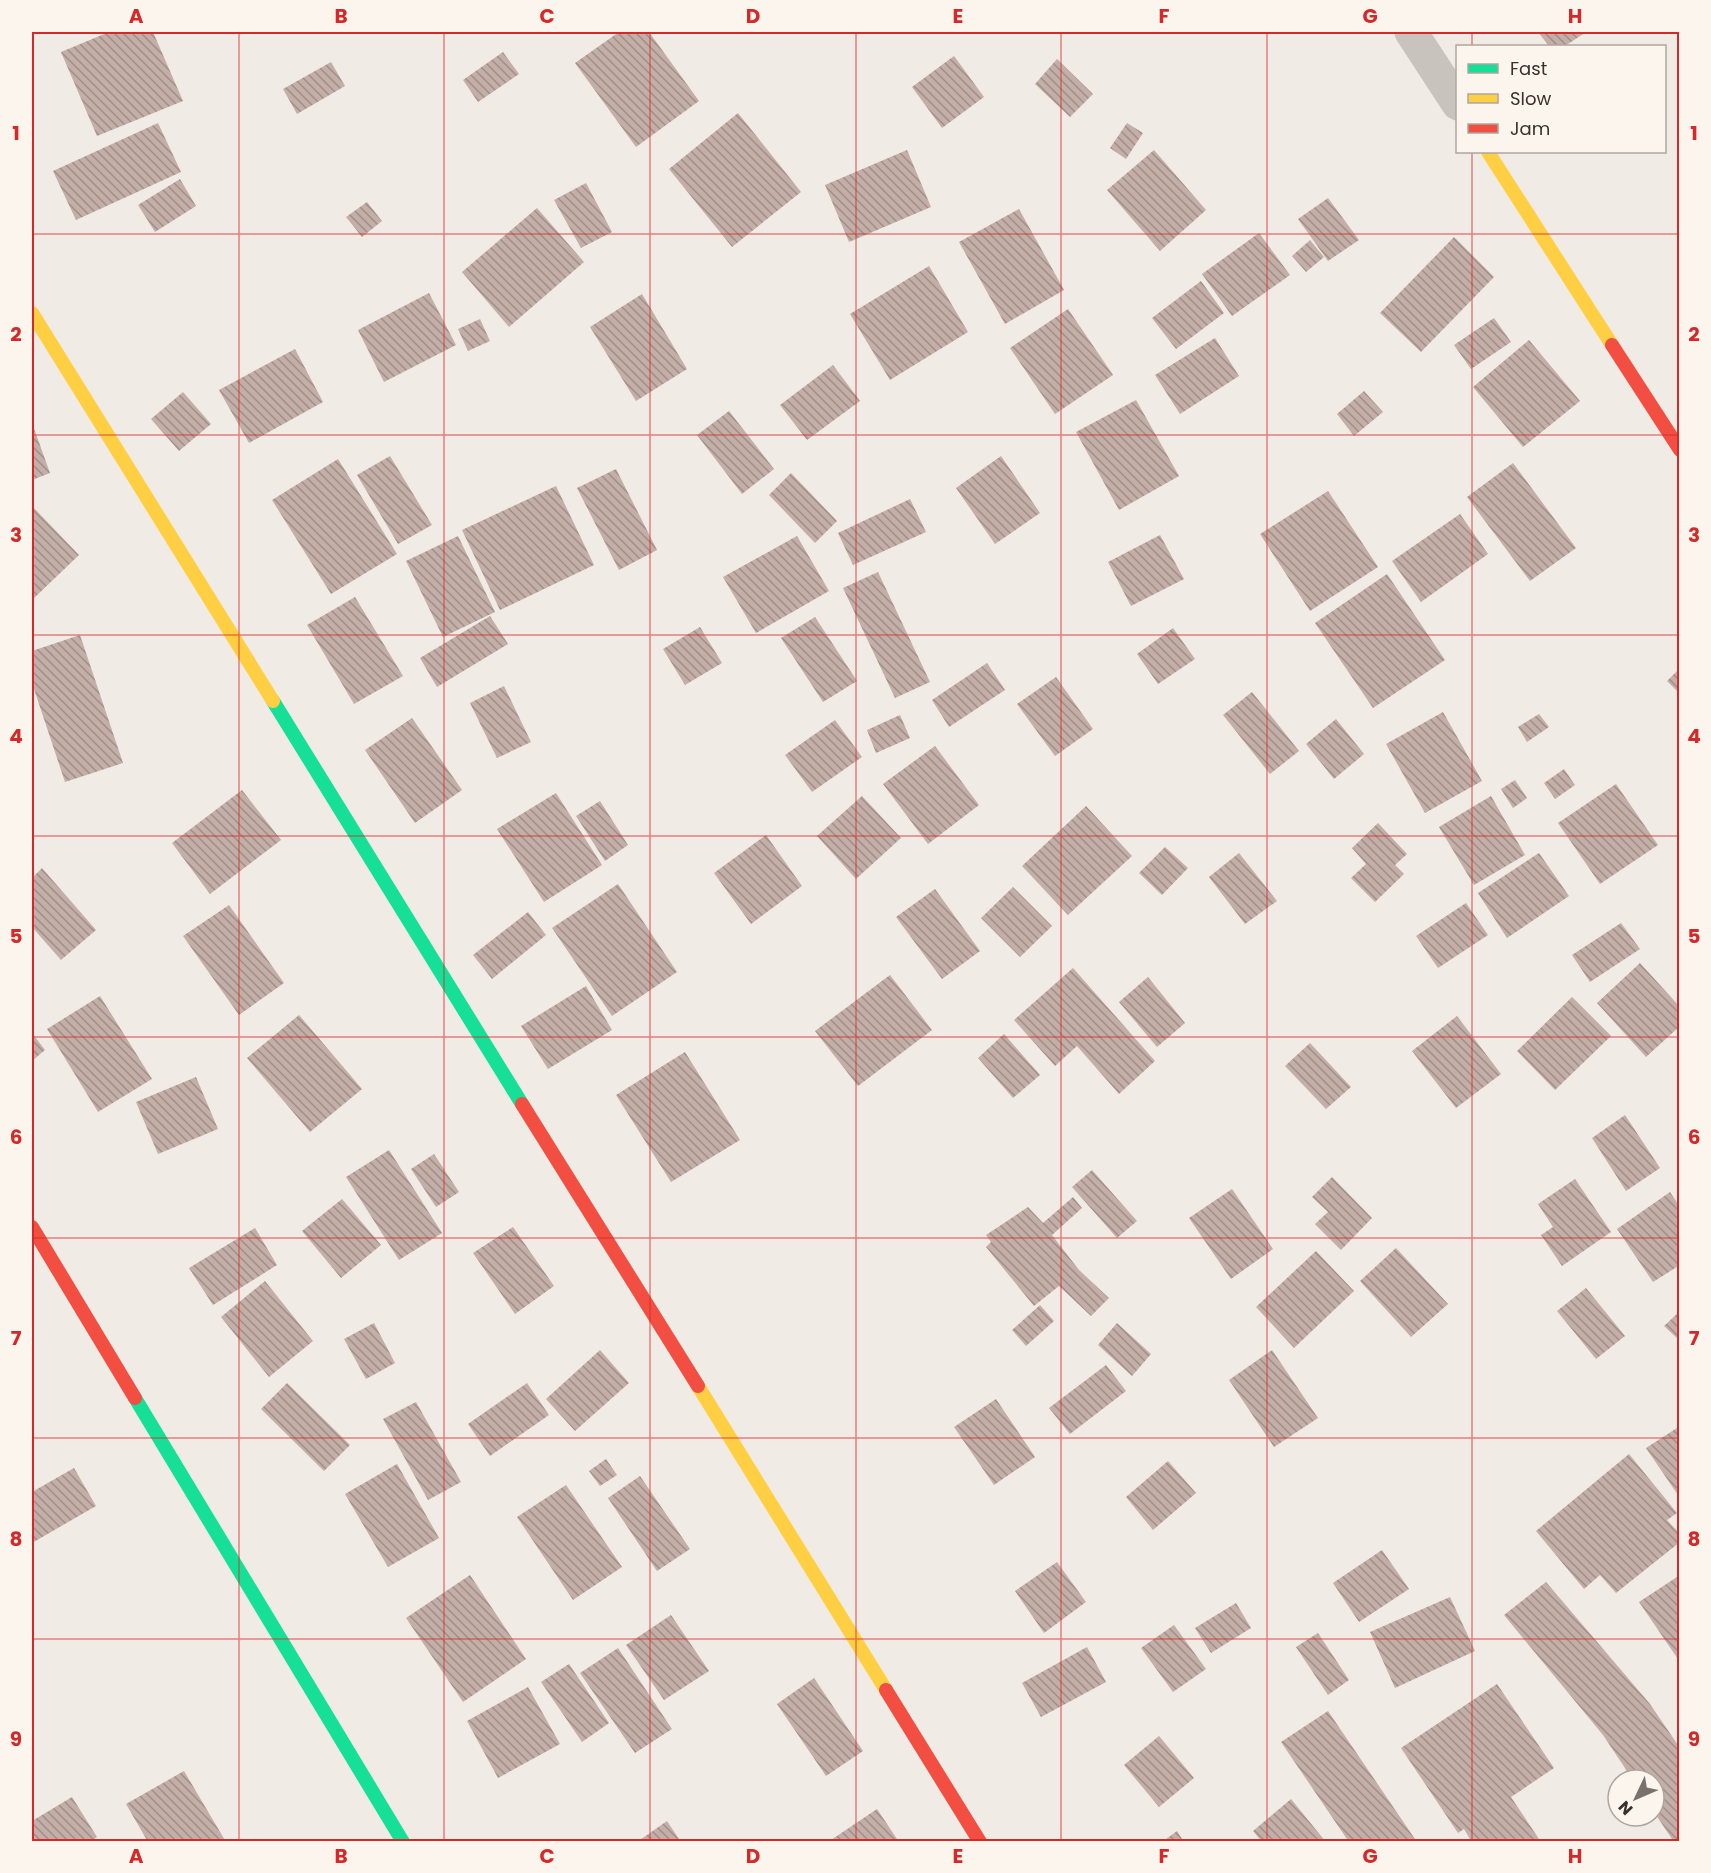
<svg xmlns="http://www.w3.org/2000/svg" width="1711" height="1873" font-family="Poppins,sans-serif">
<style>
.building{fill:url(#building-back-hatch)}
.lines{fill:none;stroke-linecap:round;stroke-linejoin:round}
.street{stroke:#c9c3be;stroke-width:33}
.fast{stroke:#16e098;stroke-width:14}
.slow{stroke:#ffcf43;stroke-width:14}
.jam{stroke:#f24e42;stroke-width:14}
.grid{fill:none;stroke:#d62828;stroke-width:1.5;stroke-opacity:0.55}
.neatline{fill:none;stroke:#d62828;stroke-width:2}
.grid-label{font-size:20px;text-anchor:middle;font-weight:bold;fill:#d62828}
</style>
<defs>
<pattern id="building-back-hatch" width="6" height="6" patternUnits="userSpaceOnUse" patternTransform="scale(1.5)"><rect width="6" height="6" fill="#c3afa7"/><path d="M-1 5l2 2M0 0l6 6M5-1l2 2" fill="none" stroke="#a08f88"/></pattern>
</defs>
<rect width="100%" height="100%" fill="#f0ebe5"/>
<path class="building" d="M 109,32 L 153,32 L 183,101 L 97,136 L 61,52 Z
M 619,32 L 649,32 L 699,101 L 636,147 L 575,63 Z
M 1538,32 L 1586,32 L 1565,46 L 1549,46 Z
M 503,52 L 519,74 L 478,102 L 463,80 Z
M 954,56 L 984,97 L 942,128 L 912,87 Z
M 1057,59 L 1093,94 L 1070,117 L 1035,84 Z
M 331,62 L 345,86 L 297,114 L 283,89 Z
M 738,113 L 801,192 L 732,247 L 669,169 Z
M 158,123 L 181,172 L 76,220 L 53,171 Z
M 1127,123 L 1143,133 L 1126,159 L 1110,148 Z
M 907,150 L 931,207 L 849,242 L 825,185 Z
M 1154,150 L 1206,210 L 1160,251 L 1107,190 Z
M 180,179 L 196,206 L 155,232 L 138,205 Z
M 586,183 L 612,232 L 581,248 L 554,200 Z
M 1328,198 L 1359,240 L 1328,261 L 1298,219 Z
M 367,202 L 382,221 L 362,237 L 346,217 Z
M 537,208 L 584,262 L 509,327 L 462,272 Z
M 1019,209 L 1064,290 L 1005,324 L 959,242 Z
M 1259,233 L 1290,275 L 1232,316 L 1202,274 Z
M 1454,237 L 1494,277 L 1421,352 L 1380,313 Z
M 1310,240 L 1324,257 L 1306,272 L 1292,256 Z
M 929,266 L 968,332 L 890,380 L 850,314 Z
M 1201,281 L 1224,313 L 1176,349 L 1152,318 Z
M 429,293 L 456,345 L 384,382 L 358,330 Z
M 642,294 L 687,369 L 636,401 L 590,327 Z
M 1068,309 L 1113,375 L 1055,414 L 1010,348 Z
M 1494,318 L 1511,342 L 1471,369 L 1454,345 Z
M 480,319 L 490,341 L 468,351 L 458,329 Z
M 1215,338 L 1239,376 L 1180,414 L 1155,375 Z
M 1529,340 L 1580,401 L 1523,447 L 1473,387 Z
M 295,349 L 323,402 L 249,443 L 219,390 Z
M 833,365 L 860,401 L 807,440 L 780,405 Z
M 1364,391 L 1383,412 L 1354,436 L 1337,414 Z
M 183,392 L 211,424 L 179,451 L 151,419 Z
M 1136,400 L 1179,476 L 1119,510 L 1076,432 Z
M 729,411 L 774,469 L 742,494 L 697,435 Z
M 32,423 L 50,473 L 32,480 Z
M 390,456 L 432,525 L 398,544 L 357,475 Z
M 1001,456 L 1040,513 L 995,544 L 956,488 Z
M 338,459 L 397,554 L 331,594 L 272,500 Z
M 1513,463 L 1576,548 L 1530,581 L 1467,497 Z
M 616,469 L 657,550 L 619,570 L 577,488 Z
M 791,473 L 837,521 L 815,543 L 769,495 Z
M 556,486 L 594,565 L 500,610 L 462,530 Z
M 1328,491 L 1378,567 L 1310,611 L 1260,534 Z
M 910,499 L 926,532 L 853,565 L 838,533 Z
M 32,506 L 79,555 L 32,600 Z
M 1460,514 L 1488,554 L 1421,602 L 1392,561 Z
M 1160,535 L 1184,579 L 1131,606 L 1108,562 Z
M 458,536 L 495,612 L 443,637 L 406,561 Z
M 797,536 L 829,591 L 756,633 L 723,577 Z
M 878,572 L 930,682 L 895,698 L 843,588 Z
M 1387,574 L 1445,660 L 1373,708 L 1315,623 Z
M 355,597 L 403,676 L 354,704 L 307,625 Z
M 490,616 L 508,644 L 437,687 L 420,658 Z
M 815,617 L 857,681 L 823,702 L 781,638 Z
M 700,627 L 722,663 L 685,685 L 663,649 Z
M 1173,628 L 1195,659 L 1158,684 L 1137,654 Z
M 80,635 L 123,763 L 65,782 L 32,683 L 32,651 Z
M 987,663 L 1005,690 L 949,727 L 932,700 Z
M 1680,668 L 1680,694 L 1667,681 Z
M 1056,677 L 1093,729 L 1055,756 L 1017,704 Z
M 504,686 L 531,742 L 497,758 L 470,703 Z
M 1252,692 L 1299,751 L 1270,774 L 1223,715 Z
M 1443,712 L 1482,781 L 1425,813 L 1386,744 Z
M 1539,714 L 1549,727 L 1527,742 L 1518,727 Z
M 900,715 L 910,738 L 876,753 L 867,730 Z
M 412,718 L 462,790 L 415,823 L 365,750 Z
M 1336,719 L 1364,754 L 1334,779 L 1306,744 Z
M 835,720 L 862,757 L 812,792 L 785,755 Z
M 935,746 L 979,805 L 928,844 L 883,784 Z
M 1564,769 L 1575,785 L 1555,799 L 1544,783 Z
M 1515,780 L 1527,798 L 1513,808 L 1501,789 Z
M 1616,784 L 1658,845 L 1600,884 L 1558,823 Z
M 242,790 L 281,840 L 210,894 L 172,843 Z
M 556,793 L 602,865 L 544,902 L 497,829 Z
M 862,796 L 901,838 L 856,879 L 817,836 Z
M 1491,796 L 1525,855 L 1474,885 L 1439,827 Z
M 600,801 L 628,845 L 605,861 L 576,816 Z
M 1086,806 L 1132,856 L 1068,915 L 1022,866 Z
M 1378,823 L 1407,854 L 1395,865 L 1404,874 L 1375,902 L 1351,878 L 1366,864 L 1352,848 Z
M 766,835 L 802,886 L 751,924 L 714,873 Z
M 1165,847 L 1188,868 L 1162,895 L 1139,873 Z
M 1239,853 L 1277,901 L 1245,924 L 1209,877 Z
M 1539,853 L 1569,896 L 1507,938 L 1478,893 Z
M 42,868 L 96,930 L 61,960 L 32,927 L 32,878 Z
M 618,884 L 677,972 L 612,1016 L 552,928 Z
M 1013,887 L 1052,926 L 1020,957 L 981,918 Z
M 935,889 L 980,951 L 942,979 L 896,917 Z
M 1466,903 L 1488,935 L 1438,968 L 1416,936 Z
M 229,905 L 284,983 L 239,1015 L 183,936 Z
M 528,912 L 546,935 L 492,979 L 473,955 Z
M 1621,923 L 1640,949 L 1590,982 L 1572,955 Z
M 1640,963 L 1680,1007 L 1680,1026 L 1646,1057 L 1597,1003 Z
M 1073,968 L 1155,1061 L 1119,1094 L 1077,1046 L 1055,1066 L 1014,1020 Z
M 890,975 L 932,1030 L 858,1086 L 815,1031 Z
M 1148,977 L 1185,1023 L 1157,1047 L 1119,1002 Z
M 586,986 L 612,1030 L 548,1069 L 521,1026 Z
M 100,996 L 152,1079 L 98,1112 L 47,1029 Z
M 1572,997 L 1611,1036 L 1555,1090 L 1517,1051 Z
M 299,1015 L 362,1089 L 310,1132 L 247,1058 Z
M 1457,1016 L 1501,1074 L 1456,1108 L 1412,1051 Z
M 32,1033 L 45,1050 L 32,1061 Z
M 1004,1034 L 1040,1075 L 1013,1098 L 978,1058 Z
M 1310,1043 L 1351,1087 L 1326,1109 L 1285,1066 Z
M 685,1052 L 740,1140 L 671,1182 L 616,1095 Z
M 196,1077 L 218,1129 L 158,1154 L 136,1102 Z
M 1625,1115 L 1660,1168 L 1626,1191 L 1592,1138 Z
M 389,1150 L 442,1233 L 399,1260 L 346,1177 Z
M 434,1154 L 459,1192 L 436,1207 L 411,1169 Z
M 1092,1170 L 1137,1221 L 1117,1238 L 1072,1187 Z
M 1332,1177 L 1372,1218 L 1341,1250 L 1315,1224 L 1328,1212 L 1312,1197 Z
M 1575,1179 L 1611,1232 L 1562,1266 L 1541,1235 L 1553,1227 L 1538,1204 Z
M 1232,1189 L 1273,1249 L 1231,1279 L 1189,1218 Z
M 1670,1192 L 1680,1207 L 1680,1265 L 1653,1282 L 1617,1229 Z
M 1073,1197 L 1082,1208 L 1052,1235 L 1079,1270 L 1109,1298 L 1091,1316 L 1059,1286 L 1034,1306 L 986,1247 L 991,1242 L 986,1235 L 1028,1207 L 1043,1223 Z
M 342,1199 L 381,1245 L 341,1278 L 302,1231 Z
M 513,1227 L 554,1286 L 515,1314 L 473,1253 Z
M 255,1228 L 277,1265 L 213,1305 L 189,1268 Z
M 1396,1248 L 1448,1304 L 1411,1337 L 1360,1281 Z
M 1316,1251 L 1354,1291 L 1294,1348 L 1256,1307 Z
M 265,1281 L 313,1341 L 269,1377 L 221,1317 Z
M 1586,1288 L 1625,1336 L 1596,1359 L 1557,1311 Z
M 1040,1305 L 1054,1321 L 1026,1346 L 1012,1330 Z
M 1680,1311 L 1680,1341 L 1664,1326 Z
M 374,1323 L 395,1363 L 366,1379 L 344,1339 Z
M 1117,1323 L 1151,1354 L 1132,1376 L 1098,1345 Z
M 600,1350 L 629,1383 L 575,1431 L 546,1399 Z
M 1272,1350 L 1318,1418 L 1274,1447 L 1229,1380 Z
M 1106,1365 L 1126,1391 L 1070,1434 L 1049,1408 Z
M 287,1383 L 350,1445 L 324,1471 L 261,1409 Z
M 527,1383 L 549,1415 L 490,1456 L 468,1424 Z
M 996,1399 L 1035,1457 L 994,1485 L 954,1427 Z
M 416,1402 L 461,1482 L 428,1500 L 383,1419 Z
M 1680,1426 L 1680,1498 L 1646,1448 Z
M 1629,1454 L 1677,1513 L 1667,1520 L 1680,1534 L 1680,1542 L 1616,1593 L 1600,1575 L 1584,1589 L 1536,1531 Z
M 606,1459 L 617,1475 L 600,1486 L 589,1471 Z
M 1168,1461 L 1196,1493 L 1153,1530 L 1126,1497 Z
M 397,1464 L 439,1538 L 388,1567 L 345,1494 Z
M 74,1468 L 96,1506 L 32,1543 L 32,1492 Z
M 640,1476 L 690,1549 L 657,1571 L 608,1498 Z
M 566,1485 L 622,1567 L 573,1600 L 517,1517 Z
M 1382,1550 L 1409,1589 L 1359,1622 L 1333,1583 Z
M 1057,1562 L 1086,1602 L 1044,1633 L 1015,1591 Z
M 470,1575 L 526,1659 L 463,1702 L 406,1618 Z
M 1680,1575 L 1680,1662 L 1639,1602 Z
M 1546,1582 L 1650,1704 L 1680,1748 L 1680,1842 L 1674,1842 L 1654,1812 L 1654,1780 L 1633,1780 L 1603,1735 L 1504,1615 Z
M 1450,1597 L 1475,1651 L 1395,1688 L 1370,1632 Z
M 1236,1603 L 1251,1628 L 1211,1653 L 1195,1628 Z
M 671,1615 L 709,1671 L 664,1700 L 626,1645 Z
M 1174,1625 L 1206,1669 L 1173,1692 L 1141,1648 Z
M 1318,1633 L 1349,1680 L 1328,1695 L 1296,1647 Z
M 1087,1647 L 1106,1682 L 1041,1717 L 1022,1683 Z
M 618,1648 L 672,1729 L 635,1753 L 580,1673 Z
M 569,1664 L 609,1723 L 582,1742 L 541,1682 Z
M 814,1678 L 863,1751 L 826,1776 L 777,1704 Z
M 1497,1684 L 1554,1768 L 1511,1797 L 1541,1842 L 1472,1842 L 1464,1829 L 1458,1833 L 1401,1748 Z
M 528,1687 L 560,1744 L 498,1778 L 467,1721 Z
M 1328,1711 L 1417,1842 L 1349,1842 L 1281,1742 Z
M 1159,1736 L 1194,1778 L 1159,1807 L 1124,1765 Z
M 184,1771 L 226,1842 L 148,1842 L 126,1804 Z
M 72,1797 L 97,1837 L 90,1842 L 32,1842 L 32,1821 Z
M 1291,1799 L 1326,1842 L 1262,1842 L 1253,1831 Z
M 877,1809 L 897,1839 L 893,1842 L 828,1842 Z
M 667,1821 L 681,1842 L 637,1842 Z
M 1177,1831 L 1184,1842 L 1162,1842 Z"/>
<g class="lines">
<path class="street" d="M 1411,32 L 1458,104"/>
<path class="fast" d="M 273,701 L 522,1104
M 135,1398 L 403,1842"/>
<path class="slow" d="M 1488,152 L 1612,345
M 32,313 L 273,701
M 698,1386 L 886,1690"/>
<path class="jam" d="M 1612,345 L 1680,450
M 522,1104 L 698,1386
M 32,1227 L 135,1398
M 886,1690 L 980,1842"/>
</g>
<path class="grid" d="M 239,32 L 239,1842M 444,32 L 444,1842M 650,32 L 650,1842M 856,32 L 856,1842M 1061,32 L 1061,1842M 1267,32 L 1267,1842M 1472,32 L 1472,46M 1472,152 L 1472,1842M 32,234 L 1680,234M 32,435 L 1680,435M 32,635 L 1680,635M 32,836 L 1680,836M 32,1037 L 1680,1037M 32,1238 L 1680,1238M 32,1438 L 1680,1438M 32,1639 L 1680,1639"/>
<rect width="1711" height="1873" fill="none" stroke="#fbf5ee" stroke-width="66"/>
<rect x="1456" y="45" width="210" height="108" fill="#fbf5ee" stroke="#aea6a0" stroke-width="1.5"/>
<rect x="1468" y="64" width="30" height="9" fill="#16e098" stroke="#aea6a0" stroke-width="1.5"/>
<text x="1510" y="75" font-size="18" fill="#3b302b">Fast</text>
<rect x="1468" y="94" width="30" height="9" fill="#ffcf43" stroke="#aea6a0" stroke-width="1.5"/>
<text x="1510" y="105" font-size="18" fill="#3b302b">Slow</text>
<rect x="1468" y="124" width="30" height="9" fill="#f24e42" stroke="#aea6a0" stroke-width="1.5"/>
<text x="1510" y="135" font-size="18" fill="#3b302b">Jam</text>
<g transform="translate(1636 1798) rotate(226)"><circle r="28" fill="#fbf5ee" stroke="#aea6a0" stroke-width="1.5"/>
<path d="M0-4.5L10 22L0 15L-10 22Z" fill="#7a716c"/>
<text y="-9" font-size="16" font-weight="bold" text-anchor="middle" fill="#3b302b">N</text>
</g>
<rect x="33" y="33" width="1645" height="1807" class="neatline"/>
<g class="grid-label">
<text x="136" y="23">A</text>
<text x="341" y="23">B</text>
<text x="547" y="23">C</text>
<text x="753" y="23">D</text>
<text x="958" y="23">E</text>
<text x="1164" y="23">F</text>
<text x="1370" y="23">G</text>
<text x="1575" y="23">H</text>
<text x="16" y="140">1</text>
<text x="1694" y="140">1</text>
<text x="16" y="341">2</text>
<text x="1694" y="341">2</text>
<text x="16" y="542">3</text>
<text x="1694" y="542">3</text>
<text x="16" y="743">4</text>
<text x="1694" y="743">4</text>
<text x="16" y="943">5</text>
<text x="1694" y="943">5</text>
<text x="16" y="1144">6</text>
<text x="1694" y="1144">6</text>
<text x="16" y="1345">7</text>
<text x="1694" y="1345">7</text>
<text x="16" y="1546">8</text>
<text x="1694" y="1546">8</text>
<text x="16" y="1746">9</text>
<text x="1694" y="1746">9</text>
<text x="136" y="1863">A</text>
<text x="341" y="1863">B</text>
<text x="547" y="1863">C</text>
<text x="753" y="1863">D</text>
<text x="958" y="1863">E</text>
<text x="1164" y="1863">F</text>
<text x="1370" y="1863">G</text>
<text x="1575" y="1863">H</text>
</g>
</svg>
